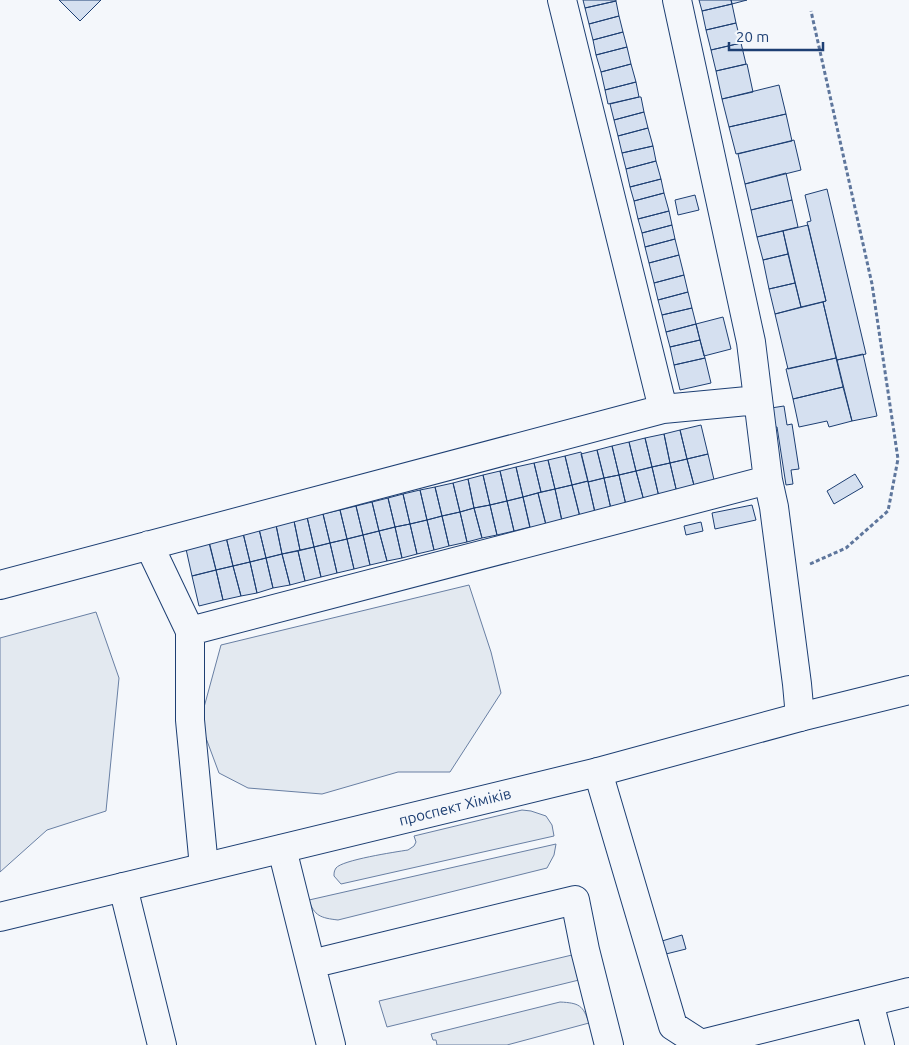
<svg xmlns="http://www.w3.org/2000/svg" width="909" height="1045" font-family="Ubuntu,sans-serif">
<style>
.green{fill:#e3e9f0;stroke:#687fa3}
.building{fill:#d5e0f0;stroke:#1d3f73}
.lines{fill:none;stroke-linecap:round;stroke-linejoin:round}
.minor-casing{stroke:#1d3f73;stroke-width:30}
.major-casing{stroke:#1d3f73;stroke-width:30}
.path{stroke:#5e769c;stroke-width:3;stroke-dasharray:4 2.5;stroke-linecap:butt}
.minor{stroke:#f4f7fb;stroke-width:28}
.major{stroke:#f4f7fb;stroke-width:28}
.labels{text-anchor:middle;stroke-width:4;stroke-linejoin:round;paint-order:stroke}
.street-label{font-size:15px;fill:#1d3f73;stroke:#f4f7fb}
</style>
<rect width="100%" height="100%" fill="#f4f7fb"/>
<path class="green" d="M 469,585 L 491,652 L 501,693 L 450,772 L 398,772 L 322,794 L 248,788 L 219,773 L 200,722 L 221,645 Z
M 96,612 L 119,678 L 106,811 L 47,830 L 0,872 L 0,638 Z
M 522,810 L 531,811 L 546,816 L 552,825 L 554,836 L 341,884 L 334,876 C 334,873 334,871 336,868 C 342,860 395,852 408,850 L 414,846 L 416,842 L 414,836 Z
M 556,844 L 554,855 L 547,868 L 338,920 C 321,918 314,916 309,900 Z
M 572,955 L 579,980 L 387,1027 L 379,1001 Z
M 560,1002 C 579,1003 583,1005 589,1023 L 507,1045 L 437,1045 L 436,1040 L 433,1040 L 431,1034 Z"/>
<path class="building" d="M 59,0 L 101,0 L 80,21 Z
M 583,0 L 616,0 L 616,1 L 585,8 Z
M 699,0 L 731,0 L 732,4 L 702,11 Z
M 731,0 L 747,0 L 732,4 Z
M 616,1 L 619,16 L 589,24 L 585,8 Z
M 732,4 L 736,23 L 706,30 L 702,11 Z
M 619,16 L 623,32 L 593,40 L 589,24 Z
M 736,23 L 741,43 L 711,50 L 706,30 Z
M 623,32 L 627,47 L 596,55 L 593,40 Z
M 741,43 L 746,64 L 716,71 L 711,50 Z
M 627,47 L 631,64 L 601,72 L 596,55 Z
M 631,64 L 636,82 L 605,90 L 601,72 Z
M 747,64 L 753,92 L 722,99 L 716,71 Z
M 636,82 L 639,97 L 608,104 L 605,90 Z
M 779,85 L 786,114 L 729,127 L 722,99 Z
M 639,97 L 641,97 L 644,112 L 614,120 L 610,104 Z
M 644,112 L 648,128 L 618,136 L 614,120 Z
M 786,114 L 792,141 L 736,154 L 729,127 Z
M 648,128 L 653,146 L 622,153 L 618,136 Z
M 794,140 L 801,170 L 745,184 L 738,154 Z
M 653,146 L 656,161 L 626,169 L 622,153 Z
M 656,161 L 661,179 L 630,187 L 626,169 Z
M 786,173 L 792,200 L 751,210 L 745,184 Z
M 661,179 L 664,193 L 634,201 L 630,187 Z
M 827,189 L 866,354 L 837,360 L 823,302 L 826,301 L 807,222 L 811,221 L 805,195 Z
M 664,193 L 669,211 L 638,219 L 634,201 Z
M 695,195 L 699,210 L 678,215 L 675,200 Z
M 792,200 L 798,227 L 757,237 L 751,210 Z
M 669,211 L 672,225 L 642,233 L 638,219 Z
M 672,225 L 675,239 L 645,247 L 642,233 Z
M 808,225 L 826,301 L 801,307 L 783,231 Z
M 783,231 L 788,254 L 763,260 L 757,237 Z
M 675,239 L 679,255 L 649,263 L 645,247 Z
M 788,254 L 795,283 L 769,289 L 763,260 Z
M 679,255 L 684,275 L 654,283 L 649,263 Z
M 684,275 L 688,292 L 658,300 L 654,283 Z
M 795,283 L 801,307 L 775,314 L 769,289 Z
M 688,292 L 692,308 L 662,315 L 658,300 Z
M 823,302 L 836,358 L 788,369 L 775,314 Z
M 692,308 L 696,324 L 666,332 L 662,315 Z
M 723,317 L 731,349 L 704,356 L 696,324 Z
M 696,324 L 700,340 L 670,347 L 666,332 Z
M 700,340 L 705,358 L 674,365 L 670,347 Z
M 863,354 L 877,416 L 852,421 L 837,360 Z
M 705,358 L 711,383 L 680,390 L 674,365 Z
M 836,358 L 843,387 L 793,399 L 786,369 Z
M 843,387 L 852,421 L 829,427 L 827,421 L 799,427 L 793,399 Z
M 784,406 L 787,425 L 792,424 L 799,469 L 791,470 L 793,484 L 786,485 L 777,427 L 774,427 L 771,408 Z
M 701,425 L 708,454 L 687,459 L 680,430 Z
M 680,430 L 687,459 L 670,463 L 664,434 Z
M 664,434 L 670,463 L 652,467 L 645,438 Z
M 645,438 L 652,467 L 636,471 L 629,442 Z
M 629,442 L 636,471 L 619,475 L 612,446 Z
M 612,446 L 619,475 L 604,478 L 597,450 Z
M 597,450 L 604,478 L 588,482 L 581,454 Z
M 581,452 L 588,481 L 572,485 L 565,456 Z
M 708,454 L 715,484 L 695,489 L 687,459 Z
M 565,456 L 572,485 L 555,489 L 548,460 Z
M 687,459 L 695,489 L 677,493 L 670,463 Z
M 548,460 L 555,489 L 541,492 L 534,463 Z
M 534,463 L 541,492 L 523,497 L 516,467 Z
M 670,463 L 677,493 L 659,497 L 652,467 Z
M 516,467 L 523,497 L 507,501 L 500,471 Z
M 652,467 L 659,497 L 644,501 L 636,471 Z
M 500,471 L 507,501 L 490,505 L 483,475 Z
M 636,471 L 644,501 L 626,505 L 619,475 Z
M 855,474 L 863,487 L 834,504 L 827,491 Z
M 483,475 L 490,505 L 474,508 L 468,479 Z
M 619,475 L 626,505 L 611,509 L 604,478 Z
M 604,478 L 611,509 L 595,512 L 588,482 Z
M 468,479 L 474,508 L 460,512 L 453,483 Z
M 588,481 L 595,513 L 580,517 L 572,485 Z
M 453,483 L 460,512 L 442,516 L 435,487 Z
M 572,485 L 580,517 L 562,521 L 555,489 Z
M 435,487 L 442,516 L 427,520 L 420,490 Z
M 555,489 L 562,521 L 546,525 L 538,493 Z
M 420,490 L 427,520 L 410,524 L 403,494 Z
M 538,493 L 546,525 L 530,528 L 523,497 Z
M 403,494 L 410,524 L 395,527 L 388,498 Z
M 523,497 L 530,527 L 514,531 L 507,501 Z
M 388,498 L 395,527 L 379,531 L 372,502 Z
M 507,501 L 514,531 L 497,535 L 490,505 Z
M 372,502 L 379,531 L 363,535 L 356,506 Z
M 490,505 L 497,535 L 482,538 L 474,508 Z
M 752,505 L 756,520 L 715,529 L 712,513 Z
M 356,506 L 363,535 L 347,539 L 340,510 Z
M 474,508 L 482,538 L 467,542 L 460,512 Z
M 340,510 L 347,539 L 330,543 L 323,514 Z
M 460,512 L 467,542 L 449,546 L 442,516 Z
M 323,514 L 330,543 L 314,547 L 307,517 Z
M 442,516 L 449,546 L 434,550 L 427,520 Z
M 307,517 L 314,547 L 300,550 L 294,521 Z
M 427,520 L 434,550 L 417,554 L 410,524 Z
M 294,521 L 300,550 L 282,554 L 276,525 Z
M 701,522 L 703,531 L 686,535 L 684,526 Z
M 410,524 L 417,554 L 402,558 L 395,527 Z
M 276,525 L 282,554 L 266,558 L 259,529 Z
M 395,527 L 402,558 L 387,561 L 379,531 Z
M 259,529 L 266,558 L 250,562 L 243,533 Z
M 379,531 L 387,561 L 370,565 L 363,535 Z
M 243,533 L 250,562 L 233,566 L 226,537 Z
M 363,535 L 370,565 L 354,569 L 347,539 Z
M 226,537 L 233,566 L 216,570 L 209,541 Z
M 347,539 L 354,569 L 337,573 L 330,543 Z
M 209,543 L 216,570 L 192,576 L 186,549 Z
M 330,543 L 337,573 L 321,577 L 314,547 Z
M 314,547 L 321,577 L 305,581 L 298,551 Z
M 298,551 L 305,581 L 290,585 L 282,554 Z
M 282,554 L 290,585 L 273,588 L 266,558 Z
M 266,558 L 273,588 L 257,593 L 250,562 Z
M 250,562 L 257,593 L 241,596 L 233,566 Z
M 233,566 L 241,596 L 223,600 L 216,570 Z
M 216,570 L 223,600 L 199,606 L 192,576 Z
M 682,935 L 686,949 L 666,954 L 662,941 Z"/>
<g class="lines">
<g class="minor-casing">
<path id="minor" d="M 562,0 L 663,409
M 677,0 L 751,342 L 768,480 L 774,507 L 797,684 L 800,717
M 149,545 L 190,631 L 190,720 L 204,867
M 0,585 L 663,409 L 758,400
M 190,631 L 768,480
M 598,772 L 673,1026 L 701,1044 L 909,992
M 282,849 L 331,1045
M 123,887 L 162,1045
M 311,964 L 575,900 L 585,950 L 609,1045
M 869,1002 L 880,1045"/>
</g>
<g class="major-casing">
<path id="major" d="M 0,917 L 598,772 L 800,717 L 909,690"/>
</g>
<path class="path" d="M 810,564 L 846,548 L 888,511 L 898,459 L 872,284 L 811,11"/>
<use href="#minor" class="minor"/>
<use href="#major" class="major"/>
</g>
<g class="labels">
<g class="street-label">
<text transform="translate(455 807) rotate(-14)" y="5">проспект Хіміків</text>
</g>
</g>
<path d="M729 42v8h94v-8" fill="none" stroke="#1d3f73" stroke-width="2.5"/>
<text x="736" y="42" font-size="15" fill="#1d3f73" stroke="#f4f7fb" stroke-width="4" paint-order="stroke">20 m</text>
</svg>
